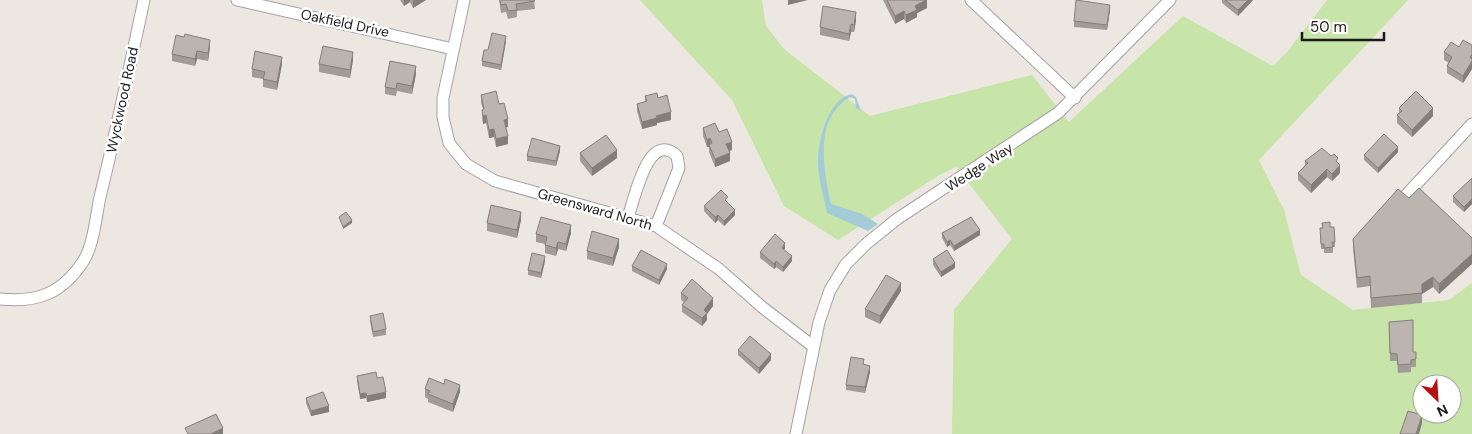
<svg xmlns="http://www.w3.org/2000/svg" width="1472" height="434" font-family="'DM Sans',sans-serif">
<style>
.grass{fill:#c7e4a9;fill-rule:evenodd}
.water{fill:#a4ccd7}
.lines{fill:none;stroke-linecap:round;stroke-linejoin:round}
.minor-casing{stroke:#a2a2a2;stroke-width:13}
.minor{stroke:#fff;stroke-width:11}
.wall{fill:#a29b96}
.shaded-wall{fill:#847e7a}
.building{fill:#bcb4ae;stroke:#847e7a}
.labels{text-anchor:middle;stroke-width:5;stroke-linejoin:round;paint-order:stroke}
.street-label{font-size:14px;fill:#1b1b1b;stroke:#fff}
</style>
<rect width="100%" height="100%" fill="#ece8e1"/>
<path class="grass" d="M 640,0 L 762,0 L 766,26 L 784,49 L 870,116 L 1032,75 L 1069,122 L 1183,16 L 1273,66 L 1288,51 L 1327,0 L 1408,0 L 1259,160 L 1284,210 L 1301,275 L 1353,310 L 1449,300 L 1472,283 L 1472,434 L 952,434 L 954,310 L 1012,239 L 956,167 L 938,176 L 838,240 L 784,206 L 732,100 ZM 1422,384 L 1452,384 L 1452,414 L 1422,414 Z"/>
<path class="water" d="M 852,94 L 856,97 L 861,111 L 856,108 L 855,99 L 850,97 C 813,119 824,169 831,204 L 862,214 L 878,224 L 868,231 L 827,213 C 824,199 817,172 818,159 C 819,138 828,99 852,94 Z"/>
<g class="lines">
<g class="minor-casing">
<path id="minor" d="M 237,0 L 453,49
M 464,0 L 443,98 L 443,117 L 449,143 L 466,164 L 495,181 L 656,226 L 719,269 L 762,307 L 814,347
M 971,0 L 1075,98
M 1397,205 L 1472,124
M 628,217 C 635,198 648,129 677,156 L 679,168 L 656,226
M 0,299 C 38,303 63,293 84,260 C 94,243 96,216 100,197 C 116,132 130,66 144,0
M 796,434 L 819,322 L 830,290 L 846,264 L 866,244 L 897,219 L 1058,113 L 1170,0"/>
</g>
<use href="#minor" class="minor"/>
</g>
<path class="wall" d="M 400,0 L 426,0 L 413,8 L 410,2 L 404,6 Z
M 499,0 L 534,0 L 535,9 L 517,11 L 517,17 L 508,19 L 506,12 L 501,13 Z
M 883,0 L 927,0 L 927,8 L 917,13 L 917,17 L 906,23 L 904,19 L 895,24 Z
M 1222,0 L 1253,0 L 1238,16 L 1222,3 Z
M 1110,10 L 1107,30 L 1074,27 L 1074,21 Z
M 856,20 L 854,32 L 851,32 L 849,41 L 820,35 L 820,27 Z
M 506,41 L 501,70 L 482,66 L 482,61 L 488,50 Z
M 1472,45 L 1472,69 L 1463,83 L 1447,73 L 1447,66 L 1449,63 L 1444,60 L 1444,52 L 1459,47 Z
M 210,47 L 208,61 L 197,59 L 195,66 L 172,61 L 172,54 Z
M 353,60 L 350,78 L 319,72 L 319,64 Z
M 282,64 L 277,90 L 263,87 L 263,79 L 252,77 L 252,69 Z
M 416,74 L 412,94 L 397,91 L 396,96 L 385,94 L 385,87 Z
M 481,95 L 508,127 L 506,127 L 508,144 L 496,147 L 494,137 L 489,138 L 486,123 L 483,124 L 482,117 L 482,110 L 483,109 L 481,103 Z
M 645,96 L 658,98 L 671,120 L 657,123 L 657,125 L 642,129 L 637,111 L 637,104 L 645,102 Z
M 1399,108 L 1433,116 L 1412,137 L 1397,123 L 1397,115 L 1399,113 Z
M 703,128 L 719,132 L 732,150 L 729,151 L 730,161 L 715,167 L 709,152 L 709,147 L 707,147 L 703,136 Z
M 560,151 L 556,166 L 527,161 L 527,156 Z
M 1398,152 L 1378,173 L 1364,160 L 1364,155 Z
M 580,153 L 617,158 L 592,176 L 580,161 Z
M 1305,161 L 1338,164 L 1340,173 L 1332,181 L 1327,177 L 1311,193 L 1298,180 L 1298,173 L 1305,165 Z
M 1472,178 L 1472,204 L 1464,212 L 1453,202 L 1453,196 Z
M 1409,198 L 1472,238 L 1439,294 L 1433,287 L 1422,294 L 1422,303 L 1371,308 L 1370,286 L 1357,288 L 1353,249 L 1353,239 Z
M 728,203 L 735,215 L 724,226 L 718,220 L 715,223 L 704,211 L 704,206 Z
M 521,220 L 517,238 L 487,231 L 487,223 Z
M 1322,223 L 1330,227 L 1335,242 L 1335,247 L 1333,247 L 1333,253 L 1324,253 L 1324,249 L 1321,249 L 1320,228 L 1322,228 Z
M 571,233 L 566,251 L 558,249 L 556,256 L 545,253 L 545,244 L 536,242 L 536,234 Z
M 942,233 L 980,235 L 954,251 L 950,245 L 947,247 L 942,238 Z
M 619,247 L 613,266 L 587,259 L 587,251 Z
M 785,248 L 784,250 L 792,261 L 783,272 L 776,267 L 774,269 L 760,258 L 760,252 Z
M 933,259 L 955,268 L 941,277 L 933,265 Z
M 545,261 L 541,278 L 528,275 L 528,270 Z
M 632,266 L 667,269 L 659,285 L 632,271 Z
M 901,291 L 880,324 L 865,317 L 865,309 Z
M 681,293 L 713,306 L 707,314 L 707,320 L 702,326 L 682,312 L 682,305 L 684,302 L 681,300 Z
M 370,316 L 386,329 L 386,335 L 373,337 L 370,321 Z
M 1389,322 L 1413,352 L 1416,352 L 1416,367 L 1411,367 L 1411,372 L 1398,373 L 1397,361 L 1390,361 Z
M 738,350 L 771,360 L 759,374 L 738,355 Z
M 864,364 L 870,372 L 865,393 L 846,390 L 846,385 Z
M 357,376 L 377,378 L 386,398 L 367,402 L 366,398 L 360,399 L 357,381 Z
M 425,389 L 460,392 L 453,412 L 428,402 L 428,399 L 425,397 Z
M 306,398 L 329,412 L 311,416 L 306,403 Z"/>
<path class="shaded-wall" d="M 404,0 L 410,0 L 410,2 L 404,6 Z
M 413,0 L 426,0 L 413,8 Z
M 788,0 L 808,0 L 788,5 Z
M 927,0 L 927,8 L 917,13 L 917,17 L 906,23 L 906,15 L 915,6 Z
M 1248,0 L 1253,0 L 1238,16 L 1238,10 Z
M 1110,5 L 1110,10 L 1107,30 L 1107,25 Z
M 904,11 L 904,19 L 895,24 L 895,16 Z
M 856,12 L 856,20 L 854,32 L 854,25 Z
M 851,24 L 851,32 L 849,41 L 849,34 Z
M 506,36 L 506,41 L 501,70 L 501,65 Z
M 210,40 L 210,47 L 208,61 L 208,53 Z
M 197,51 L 197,59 L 195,66 L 195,59 Z
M 353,52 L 353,60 L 350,78 L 350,70 Z
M 1472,55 L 1472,69 L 1463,83 L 1463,76 Z
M 282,57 L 282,64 L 277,90 L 277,82 Z
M 416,66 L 416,74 L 412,94 L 412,86 Z
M 1433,108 L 1433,116 L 1412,137 L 1412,130 Z
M 671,112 L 671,120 L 657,123 L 657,125 L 642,129 L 642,122 L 656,116 Z
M 486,115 L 486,123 L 483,124 L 483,116 Z
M 508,119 L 508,127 L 504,128 L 504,120 Z
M 494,129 L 494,137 L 489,138 L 489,130 Z
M 508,136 L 508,144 L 496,147 L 496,139 Z
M 710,138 L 710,146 L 709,145 L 709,147 L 707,147 L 707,140 Z
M 732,142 L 732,150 L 726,152 L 726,144 Z
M 560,146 L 560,151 L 556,166 L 556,161 Z
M 1398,147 L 1398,152 L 1378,173 L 1378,168 Z
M 617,150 L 617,158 L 592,176 L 592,168 Z
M 730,153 L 730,161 L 715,167 L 715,159 Z
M 1340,165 L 1340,173 L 1332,181 L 1332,174 Z
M 1327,169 L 1327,177 L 1311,193 L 1311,185 Z
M 1472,199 L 1472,204 L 1464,212 L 1464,207 Z
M 735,210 L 735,215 L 724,226 L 724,221 Z
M 521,212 L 521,220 L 517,238 L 517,230 Z
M 718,215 L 718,220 L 715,223 L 715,217 Z
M 352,220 L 352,223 L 343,229 L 343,227 Z
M 571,225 L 571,233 L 566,251 L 566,244 Z
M 980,230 L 980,235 L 954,251 L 954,246 Z
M 619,239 L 619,247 L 613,266 L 613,258 Z
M 950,240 L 950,245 L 947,247 L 947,242 Z
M 558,242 L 558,249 L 556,256 L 556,248 Z
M 785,243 L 785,248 L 782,253 L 782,248 Z
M 1472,254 L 1472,264 L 1439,294 L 1439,284 Z
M 545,256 L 545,261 L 541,278 L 541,273 Z
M 792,256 L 792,261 L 783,272 L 783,267 Z
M 776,261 L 776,267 L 774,269 L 774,264 Z
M 955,263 L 955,268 L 941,277 L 941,272 Z
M 667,264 L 667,269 L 659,285 L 659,280 Z
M 1433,277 L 1433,287 L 1422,294 L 1422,284 Z
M 901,283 L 901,291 L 880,324 L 880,316 Z
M 713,298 L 713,306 L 707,314 L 707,320 L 702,326 L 702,318 L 704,310 Z
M 771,354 L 771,360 L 759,374 L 759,368 Z
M 870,366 L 870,372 L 865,393 L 865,387 Z
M 460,385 L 460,392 L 453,412 L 453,404 Z
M 386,392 L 386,398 L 367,402 L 367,396 Z
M 366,393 L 366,398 L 360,399 L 360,394 Z
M 329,406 L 329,412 L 311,416 L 311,411 Z
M 1422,415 L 1422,423 L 1419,434 L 1416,434 Z
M 223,428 L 223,434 L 211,434 Z"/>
<path class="building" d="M 500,0 L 534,0 L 535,1 L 516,4 L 517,10 L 508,11 L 506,4 L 501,5 Z
M 887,0 L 926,0 L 915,6 L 917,10 L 906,15 L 904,11 L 895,16 Z
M 1076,0 L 1110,5 L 1107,25 L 1074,21 Z
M 1225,0 L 1248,0 L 1238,10 Z
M 823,6 L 856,12 L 854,25 L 851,24 L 849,34 L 820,27 Z
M 492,33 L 506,36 L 501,65 L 482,61 L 484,50 L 488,50 Z
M 185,34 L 210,40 L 208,53 L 197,51 L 195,59 L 172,54 L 176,35 L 184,37 Z
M 1463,40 L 1472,45 L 1472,55 L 1470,57 L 1472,59 L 1472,61 L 1463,76 L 1447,66 L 1452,57 L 1444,52 L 1451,42 L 1459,47 Z
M 323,46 L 353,52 L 350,70 L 319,64 Z
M 255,51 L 282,57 L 277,82 L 263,79 L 265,72 L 252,69 Z
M 390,61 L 416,66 L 412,86 L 397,83 L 396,89 L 385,87 Z
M 496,91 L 499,104 L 504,103 L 508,119 L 504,120 L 508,136 L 496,139 L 494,129 L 489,130 L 486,115 L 483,116 L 482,110 L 484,109 L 481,95 Z
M 1416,91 L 1433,108 L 1412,130 L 1397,115 L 1402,111 L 1399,108 Z
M 657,93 L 658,98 L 667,95 L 671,112 L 656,116 L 657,118 L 642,122 L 637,104 L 647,101 L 645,96 Z
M 715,123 L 719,132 L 727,129 L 732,142 L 726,144 L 730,153 L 715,159 L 709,145 L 712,143 L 710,138 L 707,140 L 703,128 Z
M 1384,134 L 1398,147 L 1378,168 L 1364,155 Z
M 606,135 L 617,150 L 592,168 L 580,153 Z
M 532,138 L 560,146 L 556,161 L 527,156 Z
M 1322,148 L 1331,156 L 1334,154 L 1338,158 L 1336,161 L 1340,165 L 1332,174 L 1327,169 L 1311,185 L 1298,173 L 1308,163 L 1305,161 Z
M 1472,178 L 1472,199 L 1464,207 L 1453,196 Z
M 1419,188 L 1472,238 L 1472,254 L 1439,284 L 1433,277 L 1422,284 L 1422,293 L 1371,298 L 1370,276 L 1357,278 L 1353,239 L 1398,189 L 1409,198 Z
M 721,190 L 728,197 L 725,200 L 735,210 L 724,221 L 718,215 L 715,217 L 704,206 Z
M 491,205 L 521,212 L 517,230 L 487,223 Z
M 346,212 L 352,220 L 343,227 L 339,217 Z
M 541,217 L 571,225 L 566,244 L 558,242 L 556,248 L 545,245 L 547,237 L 536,234 Z
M 971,217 L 980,230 L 954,246 L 950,240 L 947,242 L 942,233 Z
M 1330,222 L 1330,227 L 1334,227 L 1335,242 L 1332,242 L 1333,247 L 1324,248 L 1324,244 L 1321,244 L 1320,228 L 1323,228 L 1322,223 Z
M 592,231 L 619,239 L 613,258 L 587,251 Z
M 775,234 L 785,243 L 782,248 L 792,256 L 783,267 L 776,261 L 774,264 L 760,252 Z
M 641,250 L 667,264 L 659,280 L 632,266 Z
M 947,250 L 955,263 L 941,272 L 933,259 Z
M 532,253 L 545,256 L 541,273 L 528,270 Z
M 886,275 L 901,283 L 880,316 L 865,309 Z
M 692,279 L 713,298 L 704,310 L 707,313 L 702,318 L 682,305 L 688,298 L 681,293 Z
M 383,313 L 386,329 L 373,332 L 370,316 Z
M 1413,320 L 1413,352 L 1416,352 L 1416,359 L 1411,360 L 1411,364 L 1398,365 L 1397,354 L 1390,353 L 1389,322 Z
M 750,336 L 771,354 L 759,368 L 738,350 Z
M 851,357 L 864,359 L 863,364 L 870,366 L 865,387 L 846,385 Z
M 376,372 L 377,378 L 383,377 L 386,392 L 367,396 L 366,393 L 360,394 L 357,376 Z
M 429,378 L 444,384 L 445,379 L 460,385 L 453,404 L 428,394 L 430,391 L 425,389 Z
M 323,392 L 329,406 L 311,411 L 306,398 Z
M 1408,411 L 1422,415 L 1416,434 L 1400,434 Z
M 216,414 L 223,428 L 211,434 L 188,434 L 185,428 Z"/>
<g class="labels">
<g class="street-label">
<text transform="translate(345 23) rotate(12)" y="5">Oakfield Drive</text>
<text transform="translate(122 100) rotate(-78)" y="5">Wyckwood Road</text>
<text transform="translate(979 167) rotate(-33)" y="5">Wedge Way</text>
<text transform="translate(595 209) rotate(16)" y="5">Greensward North</text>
</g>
</g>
<g transform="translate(1437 399) rotate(155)"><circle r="24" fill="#ffffff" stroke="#a4a4a4"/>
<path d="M0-4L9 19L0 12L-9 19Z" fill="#b90d0f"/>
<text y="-8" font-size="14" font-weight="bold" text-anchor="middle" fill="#1b1b1b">N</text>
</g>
<path d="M1302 32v8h82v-8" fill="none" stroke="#1b1b1b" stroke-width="2.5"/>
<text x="1310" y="32" font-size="15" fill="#1b1b1b" stroke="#ffffff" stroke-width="4" paint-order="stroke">50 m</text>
</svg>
